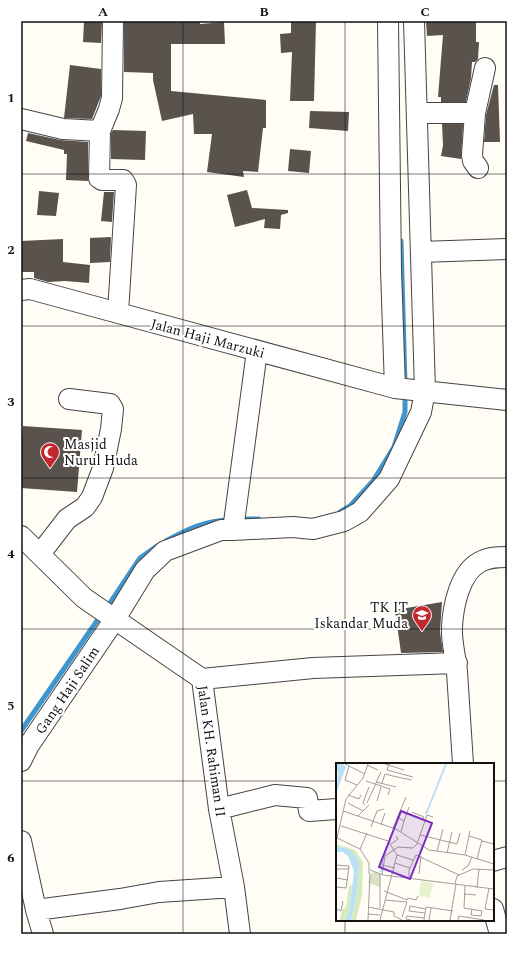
<svg xmlns="http://www.w3.org/2000/svg" width="528" height="955" font-family="Spectral,serif">
<style>
.lines{fill:none;stroke-linecap:round;stroke-linejoin:round}
.stream{stroke:#3f96cf;stroke-width:5}
.building{fill:#5a524d}
.minor-casing{stroke:#444;stroke-width:22}
.minor{stroke:#fff;stroke-width:20}
.grid{fill:none;stroke:#111;stroke-width:1;stroke-opacity:0.55}
.labels{text-anchor:middle;stroke-width:4;stroke-linejoin:round;paint-order:stroke}
.street-label{font-size:14px;fill:#111;stroke:#fff}
.poi-label{font-size:14px;fill:#111;stroke:#fff;text-anchor:start}
.inset-river{fill:none;stroke:#b9e0f7;stroke-width:2}
.inset-road{fill:none;stroke:#a09f9a;stroke-width:1}
.view{fill:#7b2cbf;fill-opacity:0.15;stroke:#7b2cbf;stroke-width:2}
.inset-edge{fill:none;stroke:#111;stroke-width:2}
.neatline{fill:none;stroke:#111;stroke-width:1.5}
.grid-label{font-size:13px;text-anchor:middle;font-weight:bold;fill:#111}
</style>
<rect width="100%" height="100%" fill="#fffdf5"/>
<g class="lines">
<path class="stream" d="M 401,241 L 405,384
M 340,512 L 350,506 L 373,481 L 394,447 L 405,412 L 405,392
M 239,519 L 259,519
M 166,541 C 186,530 206,520 229,520
M 106,609 L 140,558 L 157,546
M 21,731 L 101,615"/>
</g>
<path class="building" d="M 84,21 L 102,21 L 101,43 L 83,42 Z
M 124,21 L 200,21 L 200,24 L 224,22 L 225,44 L 171,44 L 171,91 L 266,100 L 266,128 L 263,128 L 258,172 L 243,171 L 244,177 L 207,172 L 212,134 L 194,134 L 193,114 L 162,121 L 153,80 L 153,73 L 124,72 Z
M 291,21 L 316,21 L 314,101 L 290,101 L 292,52 L 281,53 L 280,34 L 291,33 Z
M 426,21 L 476,21 L 476,42 L 479,42 L 478,59 L 475,62 L 472,62 L 471,78 L 466,102 L 441,102 L 441,97 L 438,97 L 443,35 L 427,36 Z
M 70,65 L 101,69 L 101,96 L 92,119 L 64,118 Z
M 494,85 L 498,85 L 500,142 L 484,142 L 486,115 Z
M 310,111 L 349,112 L 348,131 L 309,128 Z
M 442,124 L 463,124 L 461,159 L 441,156 L 443,145 Z
M 113,130 L 146,131 L 145,160 L 111,159 L 111,133 Z
M 28,133 L 60,140 L 88,142 L 88,181 L 66,180 L 67,154 L 64,154 L 64,150 L 26,141 Z
M 290,149 L 311,151 L 309,173 L 288,171 Z
M 247,190 L 252,208 L 288,210 L 288,213 L 281,215 L 280,229 L 264,228 L 265,219 L 235,227 L 227,195 Z
M 39,191 L 59,193 L 56,216 L 37,215 Z
M 104,192 L 114,192 L 112,222 L 101,221 Z
M 111,237 L 110,262 L 90,263 L 90,238 Z
M 63,239 L 63,262 L 90,265 L 89,283 L 65,281 L 48,282 L 34,278 L 34,272 L 21,272 L 21,241 Z
M 23,426 L 82,430 L 77,492 L 21,488 L 21,449 Z
M 442,602 L 440,632 L 443,652 L 401,653 L 395,610 Z"/>
<g class="lines">
<g class="minor-casing">
<path id="minor" d="M 388,21 L 391,270 L 395,388
M 417,113 L 475,113 L 485,68
M 475,113 L 472,155 L 473,161 L 478,168
M 21,119 L 63,129 L 100,131 L 99,178 L 102,180 L 123,180 L 126,185 L 118,313
M 100,131 L 109,109 L 112,98 L 113,21
M 421,252 L 507,249
M 21,290 L 30,289 L 395,388 L 507,400
M 233,530 L 257,351
M 21,536 L 84,598 L 202,679 L 219,809 L 234,887 L 240,934
M 40,554 L 67,519 L 85,507 L 92,497 L 103,468 L 111,429 L 113,409 L 110,404 L 69,399
M 202,679 L 313,668 L 457,663
M 21,761 L 29,745 L 115,619 L 145,570 L 165,551 L 221,530 L 233,530 L 293,527 L 313,529 L 344,521 L 360,512 L 389,479 L 421,412 L 425,391 L 414,21
M 463,764 C 461,733 459,703 457,672 C 456,658 451,641 452,627 C 453,606 460,572 480,562 C 489,557 498,557 507,557
M 219,809 L 275,795 L 307,798 L 309,811 L 337,809
M 21,841 L 36,910 L 43,934
M 493,861 L 507,857
M 493,909 L 500,934
M 36,910 L 120,899 L 159,892 L 234,887"/>
</g>
<use href="#minor" class="minor"/>
</g>
<path class="grid" d="M 183,21 L 183,934M 345,21 L 345,764M 21,174 L 507,174M 21,326 L 507,326M 21,478 L 507,478M 21,629 L 507,629M 21,781 L 337,781M 493,781 L 507,781M 345,920 L 345,934"/>
<defs>
<g id="mosque-pin" transform="scale(1)"><path d="M0 17L-7.5 6A9.5 9.5 0 1 1 7.5 6Z" fill="#c4262e" stroke="#fff"/><path d="M3.5-4.9A6 6 0 1 0 3.5 4.9A5 5 0 1 1 3.5-4.9Z" fill="#fff"/></g>
<g id="school-pin" transform="scale(1)"><path d="M0 17L-7.5 6A9.5 9.5 0 1 1 7.5 6Z" fill="#c4262e" stroke="#fff"/><path d="M0-5L7-2L0 1L-7-2ZM-4 1L0 2.5L4 1V4Q0 6-4 4Z" fill="#fff"/></g>
</defs>
<g fill-rule="evenodd">
<use href="#mosque-pin" x="50" y="452"/>
<use href="#school-pin" x="422" y="615"/>
</g>
<g class="labels">
<g class="street-label">
<text transform="translate(208 338) rotate(15)" y="5">Jalan Haji Marzuki</text>
<text transform="translate(67 690) rotate(-56)" y="5">Gang Haji Salim</text>
<text transform="translate(212 751) rotate(82)" y="5">Jalan KH. Rahiman II</text>
</g>
<g class="poi-label">
<text x="64" y="449">Masjid<tspan x="64" dy="16">Nurul Huda</tspan></text>
<text x="408" y="612" text-anchor="end">TK IT<tspan x="408" dy="16">Iskandar Muda</tspan></text>
</g>
</g>
<g transform="translate(336 763)">
<rect width="158" height="158" fill="#fffdf5"/>
<path d="M 0,81 L 19,87 L 27,99 L 26,132 L 20,157 L 15,157 L 20,135 L 23,102 L 12,86 L 0,83 ZM 16,122 L 13,150 L 9,157 L 4,157 L 6,147 L 10,144 L 13,123 Z" fill="#d5ebbd"/>
<path d="M 38,109 L 44,111 L 44,124 L 32,120 L 34,111 Z" fill="#d9e3c4"/>
<path d="M 85,118 L 97,120 L 94,135 L 83,133 Z" fill="#e6f2cf"/>
<path d="M 0,1 L 7,1 L 10,4 L 0,31 L 2,10 ZM 0,83 L 12,86 L 20,93 L 23,102 L 20,135 L 15,157 L 9,157 L 13,150 L 18,108 L 12,93 L 7,89 L 0,89 Z" fill="#b9e0f7"/>
<path class="inset-river" d="M 90,51 L 110,1M 45,109 L 47,93"/>
<path class="inset-road" d="M 9,1 L 29,11M 32,1 L 27,15 L 10,36 L 1,75 L 24,86 L 33,100 L 33,111M 49,1 L 68,7M 53,1 L 51,7 L 77,14M 31,2 L 42,7M 13,3 L 9,17 L 21,22M 61,14 L 76,17M 30,18 L 54,26 L 52,32M 40,19 L 60,24M 46,20 L 49,11 L 61,14M 12,32 L 23,36 L 25,32M 41,38 L 45,24M 12,40 L 27,48M 31,40 L 45,9M 29,42 L 27,40 L 33,24M 7,48 L 60,66 L 93,87 L 129,92 L 158,101M 76,49 L 88,54 L 87,57M 22,53 L 33,42M 61,54 L 68,58 L 65,69M 68,58 L 73,44M 45,62 L 49,50M 5,63 L 52,78 L 61,92 L 44,157M 35,64 L 41,48 L 48,46M 57,65 L 70,34M 84,72 L 121,81 L 124,70M 133,73 L 146,77 L 141,96M 146,78 L 158,81M 55,81 L 62,76 L 60,73M 24,86 L 31,70M 101,88 L 107,66M 111,90 L 116,69M 61,92 L 77,97M 129,92 L 134,68M 59,100 L 74,105M 0,102 L 13,103 L 10,125 L 0,124M 46,102 L 59,105M 0,106 L 13,106M 34,107 L 47,112 L 158,126M 126,107 L 132,103 L 136,94M 83,111 L 85,93M 46,112 L 49,93 L 62,84 L 77,85 L 81,81 L 91,52 L 97,54M 73,114 L 73,107 L 80,92 L 123,112M 0,115 L 12,117M 119,121 L 121,113 L 137,106 L 158,107M 129,123 L 128,145 L 146,148 L 145,153 L 135,152 L 136,146M 141,125 L 143,106M 153,125 L 149,146 L 158,147M 48,128 L 71,137 L 72,135 L 80,137 L 82,133M 128,131 L 140,132M 49,137 L 71,139M 32,144 L 58,149 L 58,153 L 66,157M 44,145 L 44,111M 1,146 L 5,148 L 7,138M 89,150 L 73,148 L 74,143 L 90,146M 32,151 L 44,152M 66,154 L 71,139M 32,157 L 34,111M 75,157 L 70,156 L 71,153 L 88,155M 88,157 L 90,144 L 117,148M 93,157 L 95,145M 114,157 L 120,121M 122,157 L 123,153 L 148,157"/>
<path class="view" d="M 65,48 L 96,60 L 74,116 L 43,104 Z"/>
<rect width="158" height="158" class="inset-edge"/>
</g>
<rect width="528" height="955" fill="none" stroke="#ffffff" stroke-width="44"/>
<rect x="22" y="22" width="484" height="911" class="neatline"/>
<g class="grid-label">
<text x="103" y="16">A</text>
<text x="264" y="16">B</text>
<text x="425" y="16">C</text>
<text x="11" y="102">1</text>
<text x="11" y="254">2</text>
<text x="11" y="406">3</text>
<text x="11" y="558">4</text>
<text x="11" y="710">5</text>
<text x="11" y="862">6</text>
</g>
</svg>
